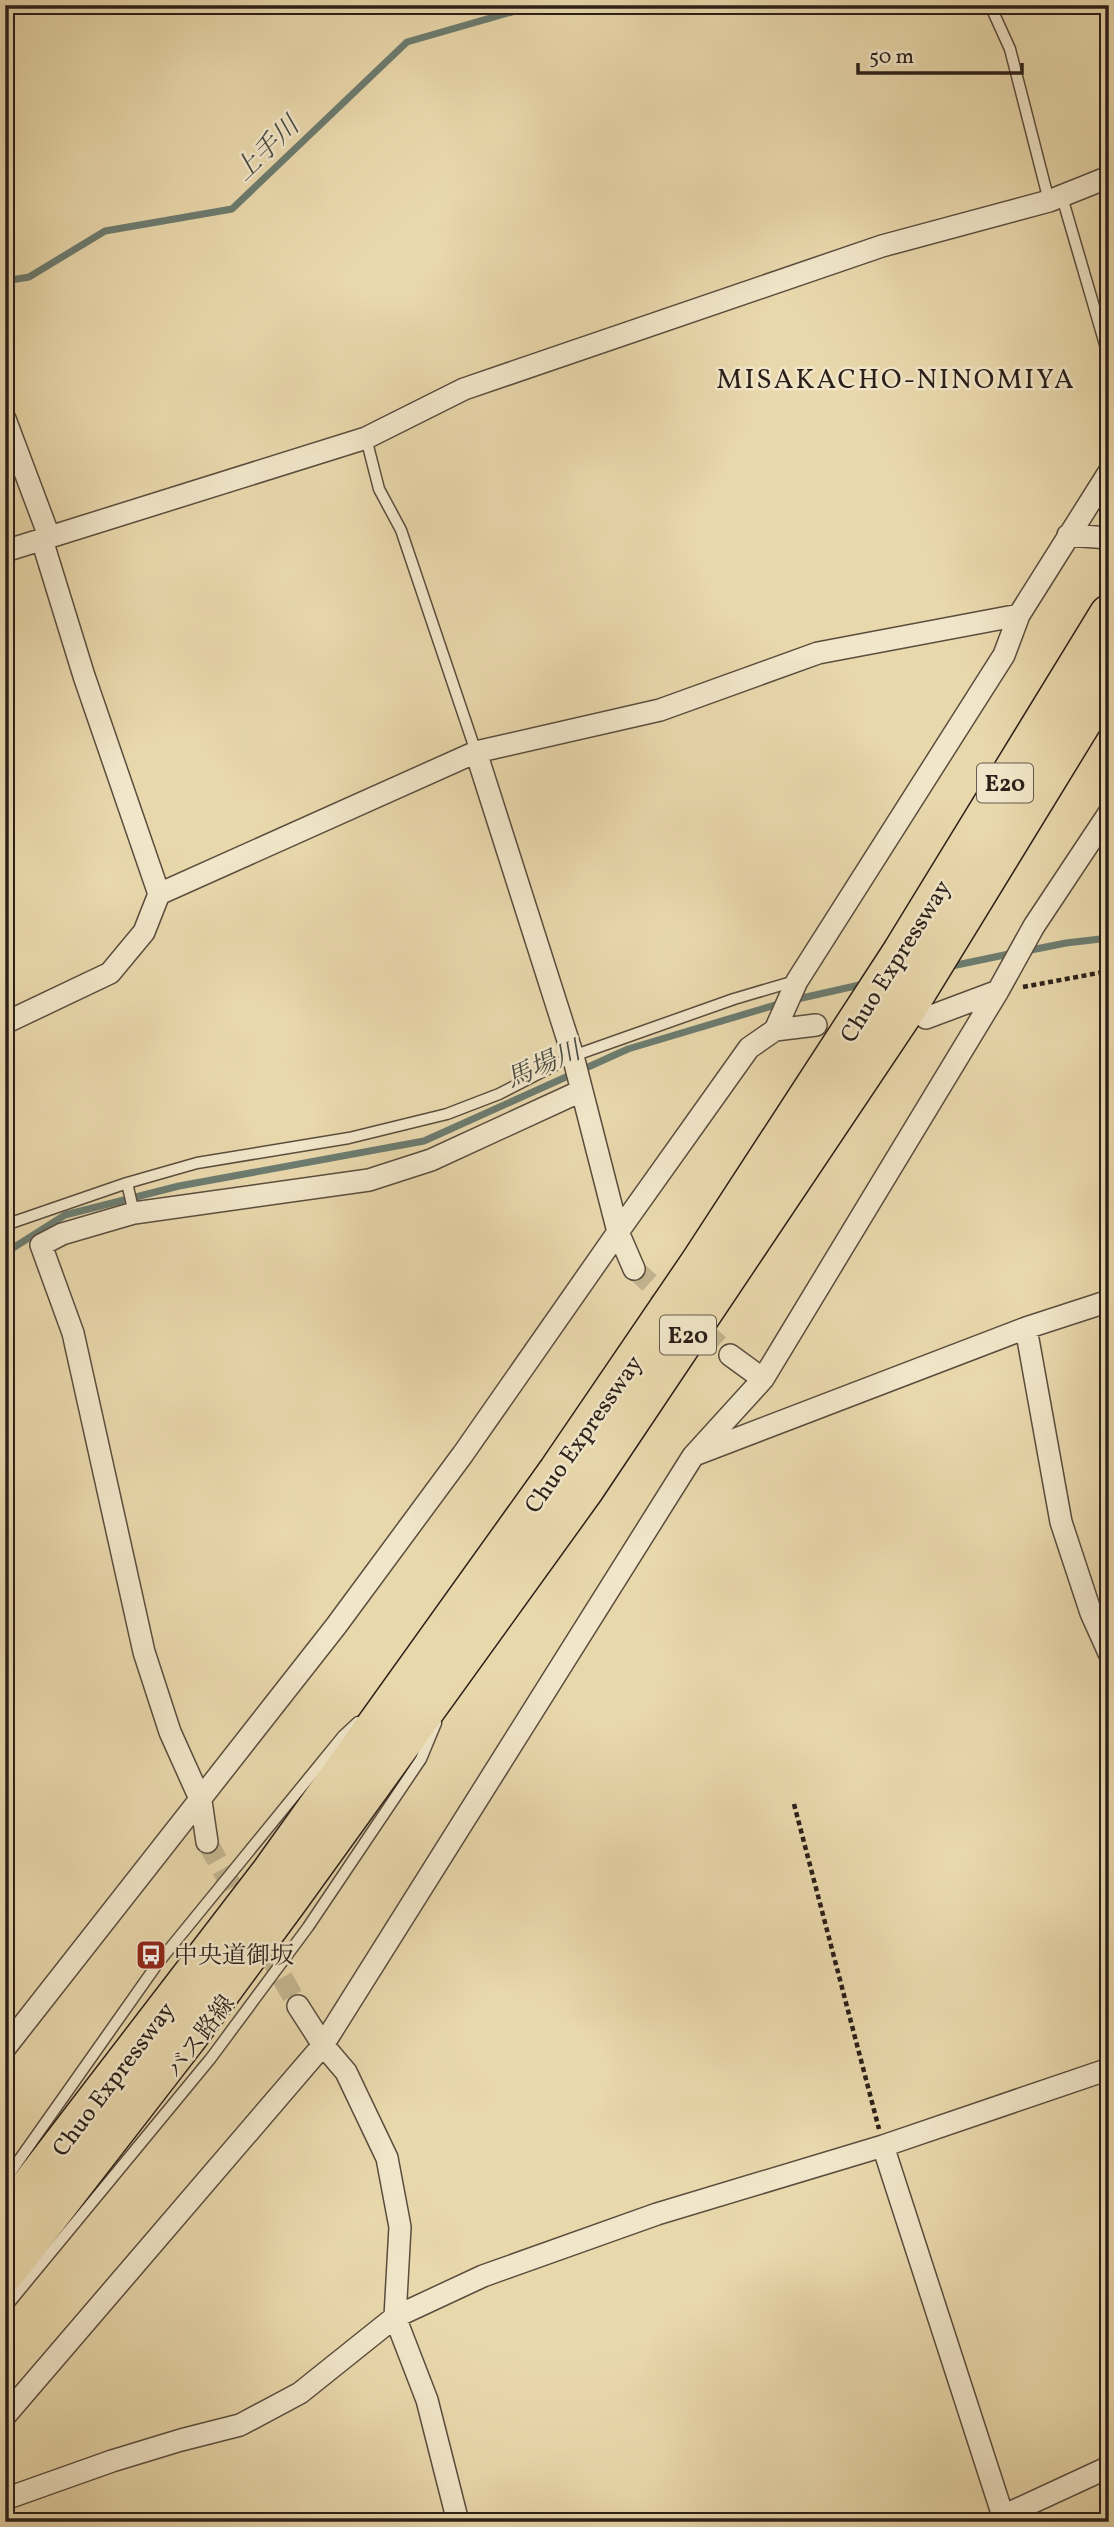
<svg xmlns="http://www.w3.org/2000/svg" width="1114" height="2527" font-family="Vollkorn,'Noto Serif JP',serif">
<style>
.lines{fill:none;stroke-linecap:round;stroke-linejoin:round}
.stream{stroke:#6c7c70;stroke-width:7}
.street-tunnel{stroke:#c3b38f;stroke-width:21;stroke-dasharray:21 10;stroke-linecap:butt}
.lane-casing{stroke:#5a4d3e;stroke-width:13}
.street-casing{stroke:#5a4d3e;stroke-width:24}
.highway-casing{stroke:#2b1f19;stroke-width:41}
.path{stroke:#2b1f19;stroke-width:4.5;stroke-dasharray:5 3.5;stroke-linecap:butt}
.lane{stroke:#f1e6c9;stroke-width:10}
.street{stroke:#f1e6c9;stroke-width:21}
.highway{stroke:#e9d8ac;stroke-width:38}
.labels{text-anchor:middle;stroke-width:5;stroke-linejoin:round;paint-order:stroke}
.shield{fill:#f1e6c9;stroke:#665b4e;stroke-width:2}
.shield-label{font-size:23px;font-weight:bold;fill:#2b1f19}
.street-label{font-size:24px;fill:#2b1f19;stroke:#f1e6c9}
.poi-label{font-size:24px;fill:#2b1f19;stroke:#f1e6c9;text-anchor:start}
.water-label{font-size:26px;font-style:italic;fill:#4b4e44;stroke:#f1e6c9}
.quarter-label{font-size:28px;letter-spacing:2px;fill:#2b1f19;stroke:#f1e6c9}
</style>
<rect width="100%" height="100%" fill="#e9d8ac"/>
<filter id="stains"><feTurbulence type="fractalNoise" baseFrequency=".00286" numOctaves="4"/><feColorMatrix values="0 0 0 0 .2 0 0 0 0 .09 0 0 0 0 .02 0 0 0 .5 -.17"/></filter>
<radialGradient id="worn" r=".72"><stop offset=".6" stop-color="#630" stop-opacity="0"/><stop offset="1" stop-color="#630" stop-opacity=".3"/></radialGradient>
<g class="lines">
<path class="stream" d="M 5,281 L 29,277 L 105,231 L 232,209 L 407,42 L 536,5
M 1026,951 L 1066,943 L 1109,938
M 947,967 L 1014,953
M 793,1000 L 864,984
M 5,1253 L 65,1215 L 179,1186 L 424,1141 L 628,1049 L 782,1003"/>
<path class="street-tunnel" d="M 634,1269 L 730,1355
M 207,1842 L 298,2006"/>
<g class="lane-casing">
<path id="lane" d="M 990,5 L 1010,49 L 1049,201
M 1062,197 L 1109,358
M 366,438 L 379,489 L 401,530 L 476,752
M 127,1183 L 134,1213
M 5,1225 L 127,1183 L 197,1163 L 349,1138 L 447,1114 L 499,1094 L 573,1056 L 734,999 L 795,981
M 5,2180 L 158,1963 L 343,1736 L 358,1722
M 5,2308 L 211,2058 L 308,1927 L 421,1759 L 436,1723"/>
</g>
<g class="street-casing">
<path id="street" d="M 5,419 L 49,536
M 1068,535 L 1109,538
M 5,551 L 366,438 L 464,389 L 882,246 L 1049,201 L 1109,177
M 476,752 L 573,1056 L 618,1232 L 634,1269
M 159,894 L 476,752 L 660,710 L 818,653 L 1019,615
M 926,1018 L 998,991
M 5,1023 L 110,973 L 144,932 L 159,894 L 84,676 L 43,543 L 49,536
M 775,1030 L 816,1025
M 1026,1328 L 1061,1522 L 1091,1613 L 1109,1653
M 730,1355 L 763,1379
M 697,1454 L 1026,1328 L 1109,1301
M 207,1842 L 201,1801 L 170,1732 L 144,1652 L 73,1333 L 41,1245 L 62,1234 L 134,1213 L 369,1180 L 431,1160 L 581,1091
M 298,2006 L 323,2045 L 346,2072 L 387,2158 L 400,2227 L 395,2317 L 427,2400 L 458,2522
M 5,2048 L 336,1626 L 463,1454 L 618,1232 L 749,1048 L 775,1030 L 797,981 L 1004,655 L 1019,615 L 1109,472
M 883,2146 L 1003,2516
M 5,2416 L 323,2045 L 693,1456 L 763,1379 L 998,991 L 1034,926 L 1109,813
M 5,2499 L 112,2461 L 181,2440 L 240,2425 L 300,2393 L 395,2317 L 483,2276 L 657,2214 L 883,2146 L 1109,2069
M 1004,2522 L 1003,2516 L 1109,2467"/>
</g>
<g class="highway-casing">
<path id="highway" d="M 5,2219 L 271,1872 L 558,1471 L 701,1261 L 902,952 L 1109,614
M 5,2273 L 187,2038 L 290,1898 L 584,1490 L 910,1003 L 1109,678"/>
</g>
<path class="path" d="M 1023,987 L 1109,971
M 794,1804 L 879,2129"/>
<use href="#lane" class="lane"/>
<use href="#street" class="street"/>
<use href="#highway" class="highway"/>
</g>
<defs>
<g id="bus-square" transform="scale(1.575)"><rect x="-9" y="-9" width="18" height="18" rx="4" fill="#8f2418" stroke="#f1e6c9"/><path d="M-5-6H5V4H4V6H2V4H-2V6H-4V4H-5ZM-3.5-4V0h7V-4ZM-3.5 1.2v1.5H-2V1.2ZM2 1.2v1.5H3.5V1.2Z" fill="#fff"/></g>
</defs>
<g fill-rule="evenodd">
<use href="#bus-square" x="151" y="1955"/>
</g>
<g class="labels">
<g class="shield">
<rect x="977" y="763.5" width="56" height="39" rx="5"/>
<rect x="660" y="1315.5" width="56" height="39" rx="5"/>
</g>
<g class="shield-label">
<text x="1005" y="791">E20</text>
<text x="688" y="1343">E20</text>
</g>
<g class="street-label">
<text transform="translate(895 961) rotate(-58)" y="8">Chuo Expressway</text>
<text transform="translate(583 1434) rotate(-55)" y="8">Chuo Expressway</text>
<text transform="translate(200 2036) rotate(-53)" y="8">バス路線</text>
<text transform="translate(113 2079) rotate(-53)" y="8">Chuo Expressway</text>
</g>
<g class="poi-label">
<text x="174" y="1963">中央道御坂</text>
</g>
<g class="water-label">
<text transform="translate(266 148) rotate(-44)" y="9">上手川</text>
<text transform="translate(543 1064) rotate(-24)" y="9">馬場川</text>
</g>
<g class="quarter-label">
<text x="896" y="388">MISAKACHO-NINOMIYA</text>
</g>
</g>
<rect width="1114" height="2527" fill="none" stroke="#e9d8ac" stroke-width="28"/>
<rect x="7" y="7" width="1100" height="2513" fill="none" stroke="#2b1f19" stroke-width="3.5"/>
<rect x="14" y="14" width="1086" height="2499" fill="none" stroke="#2b1f19" stroke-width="2"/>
<path d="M858 63v10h164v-10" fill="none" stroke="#2b1f19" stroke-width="3.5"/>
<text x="869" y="63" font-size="21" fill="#2b1f19" stroke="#f1e6c9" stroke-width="5" paint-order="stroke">50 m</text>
<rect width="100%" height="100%" filter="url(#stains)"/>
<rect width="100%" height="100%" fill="url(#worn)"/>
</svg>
